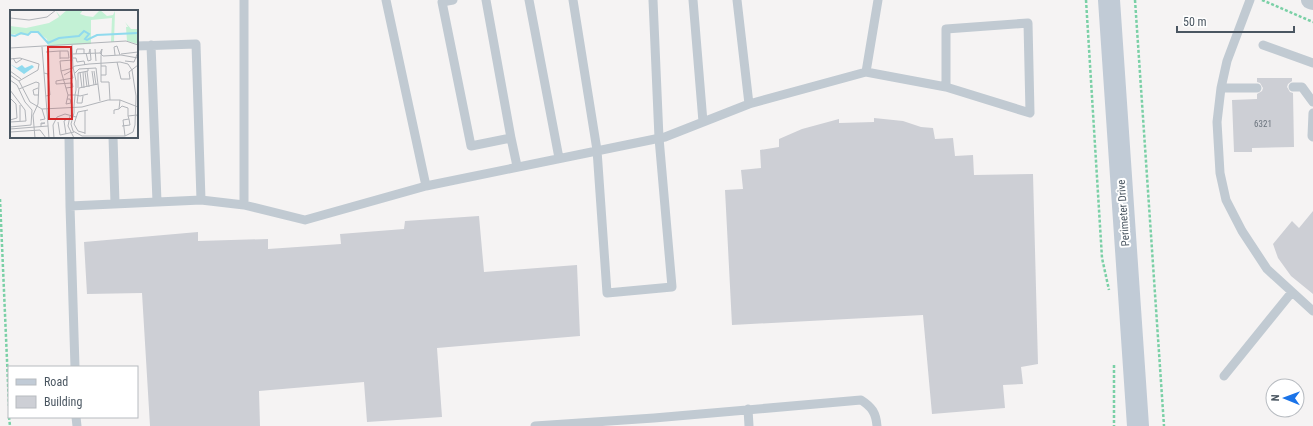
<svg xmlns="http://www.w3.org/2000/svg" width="1313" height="426" font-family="'Roboto Condensed',sans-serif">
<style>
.building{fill:#cdcfd5}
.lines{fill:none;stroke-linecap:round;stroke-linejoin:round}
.path{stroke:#7ad0a6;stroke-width:2.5;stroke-dasharray:3 2;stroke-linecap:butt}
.lane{stroke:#c1cad2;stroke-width:9}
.street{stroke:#c1cad2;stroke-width:18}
.secondary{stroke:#c1cbd6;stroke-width:22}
.labels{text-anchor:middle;stroke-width:4;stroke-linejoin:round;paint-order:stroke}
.number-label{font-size:9px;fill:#6b747e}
.street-label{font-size:11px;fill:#4a5661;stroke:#fff}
.inset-river{fill:none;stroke:#90daee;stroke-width:2}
.inset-road{fill:none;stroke:#b1b4b9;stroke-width:1}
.view{fill:#d62828;fill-opacity:0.15;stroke:#d62828;stroke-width:2}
.inset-edge{fill:none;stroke:#4a5661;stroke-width:2}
</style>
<rect width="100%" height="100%" fill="#f5f3f3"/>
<path class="building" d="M 1257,78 L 1292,78 L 1292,81 L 1288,84 L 1287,87 L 1290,92 L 1293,93 L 1294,147 L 1252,148 L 1252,152 L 1234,152 L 1232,100 L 1257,99 L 1257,94 L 1262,91 L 1263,88 L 1260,83 L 1257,82 Z
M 874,118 L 903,121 L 921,127 L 933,128 L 935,139 L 953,138 L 955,156 L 973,155 L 974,175 L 1033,174 L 1038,364 L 1021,367 L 1023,384 L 1003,385 L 1005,408 L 932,414 L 923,315 L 732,325 L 725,190 L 743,189 L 741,170 L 761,168 L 760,150 L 779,147 L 779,139 L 802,129 L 839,119 L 839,123 L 874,122 Z
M 1313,211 L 1313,294 L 1291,276 L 1278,258 L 1273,244 L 1292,221 L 1299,228 Z
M 479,216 L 484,272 L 577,265 L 580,336 L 437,348 L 442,417 L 367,422 L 364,382 L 259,391 L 260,426 L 150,426 L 142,293 L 87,294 L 84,242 L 198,232 L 198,241 L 268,239 L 268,249 L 341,244 L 340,234 L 404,229 L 405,221 Z"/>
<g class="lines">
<path class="path" d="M 1086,0 L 1102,258 L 1109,290
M 1135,0 L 1164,426
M 1262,0 L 1313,22
M 0,199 L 9,406
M 1114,365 L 1114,426
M 9,417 L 10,426"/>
<path class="lane" d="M 244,0 L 244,205 L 305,220 L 426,186
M 386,0 L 426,186 L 665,137 L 749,104 L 866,72 L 878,0
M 453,0 L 442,2 L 471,146 L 511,138 L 517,166
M 486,0 L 511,138
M 529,0 L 559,158
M 573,0 L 597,150 L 607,293 L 672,287 L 659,138 L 653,0
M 693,0 L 703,122
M 737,0 L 749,104
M 1250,0 L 1227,61 L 1221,88 L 1217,122 L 1220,173 L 1226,200 L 1242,231 L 1267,269 L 1313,311
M 151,45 L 157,202
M 1263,45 L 1313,63
M 137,46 L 196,44 L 201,200
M 866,72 L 946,87 L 1030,113 L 1028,23 L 946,29 L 946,87
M 1293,87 L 1302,87 L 1313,102
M 1221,88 L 1257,88
M 1313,113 L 1312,136 L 1313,137
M 69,137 L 70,206
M 113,137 L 115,204
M 75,367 L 70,206 L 201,200 L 244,205
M 1224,376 L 1292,292
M 748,409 L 749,426
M 76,417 L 77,426
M 535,426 L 654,418 L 861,400 C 872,407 876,413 877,426"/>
<path class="street" d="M 1310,0 L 1313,1"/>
<path class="secondary" d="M 1109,0 L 1138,426"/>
</g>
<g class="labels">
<g class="number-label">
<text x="1263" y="127">6321</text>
</g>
<g class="street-label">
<text transform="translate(1123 213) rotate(-94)" y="4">Perimeter Drive</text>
</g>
</g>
<g transform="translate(10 10)">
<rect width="128" height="128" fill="#f5f3f3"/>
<path d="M 57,0 L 73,0 L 70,4 L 76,6 L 83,7 L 90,0 L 97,6 L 103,5 L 105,1 L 104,32 L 101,32 L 102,8 L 81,10 L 81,34 L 38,36 L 37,29 L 28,22 L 21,22 L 18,25 L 0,24 L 0,16 L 16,18 L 39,13 L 49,7 L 46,1 L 50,6 ZM 115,12 L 121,19 L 128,19 L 128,34 L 117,31 L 116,17 L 118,17 Z" fill="#c3f1d5"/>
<path d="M 0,54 L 7,58 L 12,55 L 15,58 L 22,55 L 24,57 L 14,64 Z" fill="#90daee"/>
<path class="inset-river" d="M 0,25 L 5,26 L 11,23 L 18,25 L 21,22 L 28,22 L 38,33 L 49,28 L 69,26 L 74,21 L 79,24 L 75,29 L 77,30 L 87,25 L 128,23"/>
<path class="inset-road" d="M 0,8 L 19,10 L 37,7 L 46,0M 62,35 L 63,57 L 66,71 L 66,80 L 65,85 L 65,86 L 64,96 L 64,103 L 61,114 L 63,121 L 72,126 L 115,126 L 123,122 L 125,115 L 126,86 L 122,60 L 118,54 L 110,52 L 79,54 L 65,56 L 63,57 L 63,58 L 51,61 L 58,85 L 66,85 L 70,86 L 78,84M 32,37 L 39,128M 0,38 L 116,31 L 128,35M 85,39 L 86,51M 50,41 L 58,41 L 59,48 L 50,48M 36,42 L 50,41 L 50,49M 76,43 L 78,51 L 81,50 L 80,39 L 79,43M 90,43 L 92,39 L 91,46 L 91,65 L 96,65 L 96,56 L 91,56M 62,44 L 90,43 L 93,46 L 111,45 L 128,48M 66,44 L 67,39 L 74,39 L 74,44M 111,44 L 128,42M 105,45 L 104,37 L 107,36 L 110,45M 3,48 L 6,53 L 12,49M 63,48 L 66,48 L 67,52 L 74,51 L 75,55M 0,49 L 10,48 L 29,54 L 28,60 L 9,71M 115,51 L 124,52 L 128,42M 107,52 L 111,69 L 120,69 L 119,62 L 128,55M 0,61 L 11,69M 51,61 L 50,51 L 63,50M 77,61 L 79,77M 82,61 L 84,75M 84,61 L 86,75M 70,62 L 72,78M 73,62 L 74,78M 75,62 L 77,77M 34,63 L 38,64 L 40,85 L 36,86M 65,63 L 69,59 L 86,58 L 90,91M 0,65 L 9,71 L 20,92 L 32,99 L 72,97 L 98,90 L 110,90 L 128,97M 54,65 L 61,61 L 63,68 L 46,71 L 46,74 L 62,73 L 63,77 L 56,78M 91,65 L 91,72 L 99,72 L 100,90M 0,70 L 7,75 L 15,92 L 22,100 L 21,115 L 0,117M 28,78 L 23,80 L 24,85 L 29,85M 68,78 L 68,63 L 78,61 L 78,58M 9,79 L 26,72 L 29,73 L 28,94 L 23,105 L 25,128M 0,80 L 15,100 L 16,111 L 0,112M 73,86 L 72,93 L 67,93 L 69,78 L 88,74M 0,88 L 6,94 L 7,108 L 0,110M 57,89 L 60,89 L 61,93 L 56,94 L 58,85M 10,95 L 10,111M 109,99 L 112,96 L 118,98 L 118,106 L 127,105 L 128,109M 75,101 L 75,124M 104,104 L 104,100 L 109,99 L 110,90M 60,106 L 58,116 L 64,128M 30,110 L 35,109 L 32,99M 48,112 L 50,125 L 64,122M 31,114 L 35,113 L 31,113 L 31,117M 112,116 L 120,115 L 119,109M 0,119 L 38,116M 0,122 L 30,120 L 36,128M 75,123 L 68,121 L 64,114 L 68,102 L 78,100M 56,124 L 54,111 L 57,109M 115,126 L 113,110 L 119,109 L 118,106M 44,128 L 43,115 L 47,107 L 55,104 L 66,107"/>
<path class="view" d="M 38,37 L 61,37 L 62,109 L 39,109 Z"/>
<rect width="128" height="128" class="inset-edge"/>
</g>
<rect x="8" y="366" width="130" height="52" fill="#ffffff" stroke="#b7bbc0"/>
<rect x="16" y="379" width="20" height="6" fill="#c1cbd6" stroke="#b7bbc0"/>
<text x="44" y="386" font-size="12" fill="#4a5661">Road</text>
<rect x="16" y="396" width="20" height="12" fill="#cdcfd5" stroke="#b7bbc0"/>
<text x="44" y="406" font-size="12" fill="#4a5661">Building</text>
<g transform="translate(1285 398) rotate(271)"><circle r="19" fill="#ffffff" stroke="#b7bbc0"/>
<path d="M0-3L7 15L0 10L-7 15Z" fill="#1a73e8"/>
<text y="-6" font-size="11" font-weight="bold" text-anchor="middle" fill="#4a5661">N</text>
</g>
<path d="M1177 26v6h117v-6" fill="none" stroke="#4a5661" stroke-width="2"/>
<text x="1183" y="26" font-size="12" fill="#4a5661" stroke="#ffffff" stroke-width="3" paint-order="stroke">50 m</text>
</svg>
